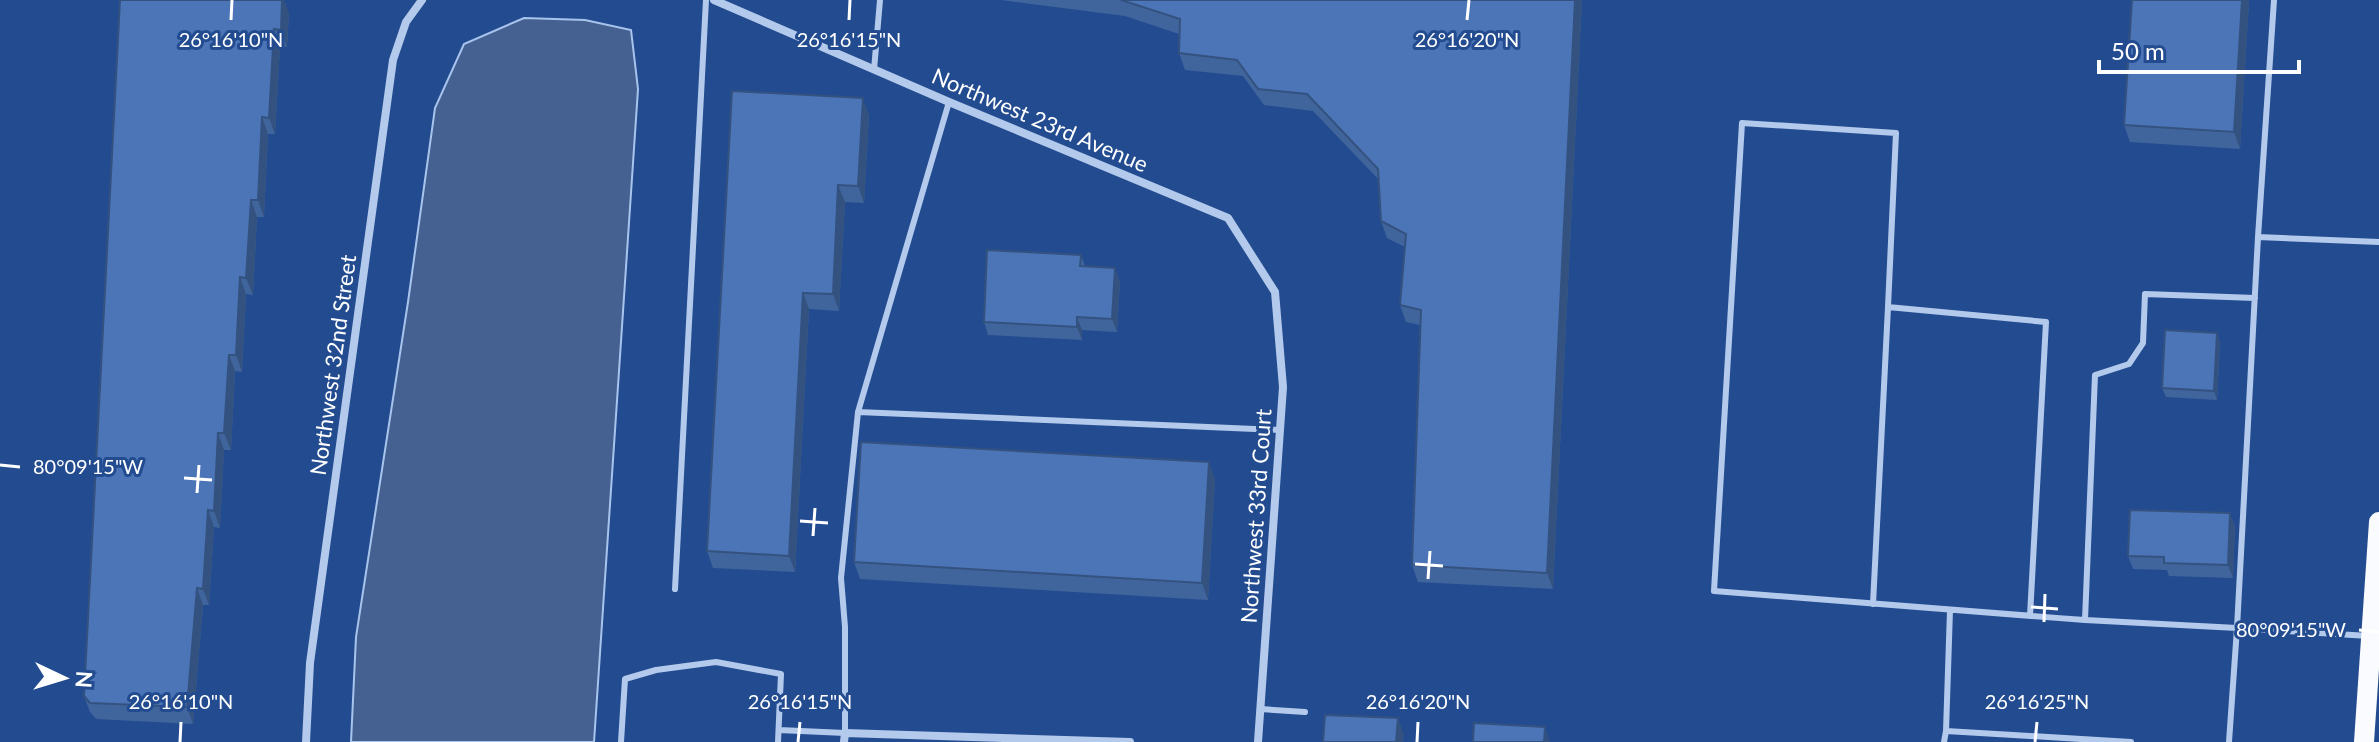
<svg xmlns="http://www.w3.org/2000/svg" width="2379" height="742" font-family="Lato,sans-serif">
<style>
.water{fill:#446191;stroke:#a8c4ed;stroke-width:2}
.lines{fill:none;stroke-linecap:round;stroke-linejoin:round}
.lane{stroke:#b4caec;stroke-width:6}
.street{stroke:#b4caec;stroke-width:8}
.primary{stroke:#f9fbff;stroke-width:20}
.wall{fill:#40659d}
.shaded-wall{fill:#345280}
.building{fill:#4b75b7;stroke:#345280;stroke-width:2}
.ticks{fill:none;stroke:#fff;stroke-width:3}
.labels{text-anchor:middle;stroke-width:6;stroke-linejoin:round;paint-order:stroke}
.street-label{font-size:22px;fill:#fff;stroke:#234c90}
.ticks-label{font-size:20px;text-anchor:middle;fill:#fff;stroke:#234c90;stroke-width:6;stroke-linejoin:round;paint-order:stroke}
</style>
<rect width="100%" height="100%" fill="#234c90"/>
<path class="water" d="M 524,18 L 585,20 L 631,30 L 638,89 L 594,742 L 351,742 L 356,637 L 408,302 L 435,108 L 464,44 Z"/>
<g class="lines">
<path class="lane" d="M 2274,0 L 2258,237 L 2379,242
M 874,70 L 880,0
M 2258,237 L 2237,628 L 2369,636
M 858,412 L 1280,430
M 675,589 L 706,0
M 1873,604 L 1888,307
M 2030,616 L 2046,322 L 1888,307 L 1896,133 L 1742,123 L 1714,591 C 1837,601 1961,611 2085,620
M 1260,709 L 1305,712
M 779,730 L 845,733 L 845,627 L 841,578 L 858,412 L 949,102
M 1946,731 L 1950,610
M 621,742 L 625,679 L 656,670 L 716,662 L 781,674 L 778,742
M 1944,742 L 1946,731 L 2131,742
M 2229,742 L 2237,628 L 2085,620 L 2095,375 L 2129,364 L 2143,343 L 2145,294 L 2255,298"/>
<path class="street" d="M 714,0 L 949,102 L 1228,218 L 1275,292 L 1283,387 L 1258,742
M 306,742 L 310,663 L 393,60 L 406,22 L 422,0
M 844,742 L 845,733 L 1130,742"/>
<path class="primary" d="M 2364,742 L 2379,522"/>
</g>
<path class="wall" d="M 120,0 L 289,13 L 287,47 L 280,46 L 275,134 L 268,134 L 264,217 L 257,217 L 253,295 L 246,294 L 242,372 L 235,371 L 231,450 L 224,450 L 220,528 L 214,527 L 209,605 L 203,605 L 193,724 L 96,719 L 90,712 L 84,696 Z
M 1001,0 L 1582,0 L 1553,589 L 1418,582 L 1412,565 L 1420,325 L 1406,322 L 1400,305 L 1405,247 L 1387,238 L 1381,221 L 1379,180 L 1313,111 L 1264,105 L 1243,76 L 1185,70 L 1179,53 L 1179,34 L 1125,16 Z
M 2249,0 L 2240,149 L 2130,142 L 2124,125 Z
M 732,91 L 869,115 L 864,203 L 845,202 L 839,311 L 809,309 L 795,572 L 713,568 L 707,551 Z
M 1081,255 L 1085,266 L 1120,281 L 1117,332 L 1082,330 L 1082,340 L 988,335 L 984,322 Z
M 2217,333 L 2220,342 L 2217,400 L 2166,397 L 2162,388 Z
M 1215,479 L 1208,600 L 860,579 L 854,562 Z
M 2235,526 L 2233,578 L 2169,576 L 2167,570 L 2133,569 L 2128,556 Z"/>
<path class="shaded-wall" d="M 282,0 L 284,0 L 289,13 L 287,47 L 281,30 Z
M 1575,0 L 1582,0 L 1553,589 L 1547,573 Z
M 2242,0 L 2249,0 L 2240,149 L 2234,132 Z
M 274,29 L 280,46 L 275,134 L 269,118 Z
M 863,98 L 869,115 L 864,203 L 858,186 Z
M 262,117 L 268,134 L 264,217 L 258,200 Z
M 838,185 L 845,202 L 839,311 L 833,294 Z
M 251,200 L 257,217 L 253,295 L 246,278 Z
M 1115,268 L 1120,281 L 1117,332 L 1112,319 Z
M 240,277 L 246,294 L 242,372 L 236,355 Z
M 803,293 L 809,309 L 795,572 L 789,556 Z
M 1077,317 L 1082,330 L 1082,340 L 1077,327 Z
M 2217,333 L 2220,342 L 2217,400 L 2214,391 Z
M 229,355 L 235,371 L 231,450 L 224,433 Z
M 218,433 L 224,450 L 220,528 L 214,511 Z
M 1209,462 L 1215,479 L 1208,600 L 1202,583 Z
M 208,510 L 214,527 L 209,605 L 203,589 Z
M 2230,513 L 2235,526 L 2233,578 L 2228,565 Z
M 197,588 L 203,605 L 193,724 L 187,707 Z
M 1398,718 L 1404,735 L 1403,742 L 1396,742 Z
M 1545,727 L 1550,742 L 1544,742 Z"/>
<path class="building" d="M 120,0 L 282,0 L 281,30 L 274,29 L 269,118 L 262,117 L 258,200 L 251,200 L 246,278 L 240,277 L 236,355 L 229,355 L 224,433 L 218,433 L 214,511 L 208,510 L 203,589 L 197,588 L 187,707 L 90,703 L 84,696 Z
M 1121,0 L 1575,0 L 1547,573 L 1412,565 L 1421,310 L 1400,305 L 1406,234 L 1381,221 L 1378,169 L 1307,94 L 1258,89 L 1237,60 L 1179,53 L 1180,19 Z
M 2132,0 L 2242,0 L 2234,132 L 2124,125 Z
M 732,91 L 863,98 L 858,186 L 838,185 L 833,294 L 803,293 L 789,556 L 707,551 Z
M 987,250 L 1081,255 L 1080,266 L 1115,268 L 1112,319 L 1077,317 L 1077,327 L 984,322 Z
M 2165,330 L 2217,333 L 2214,391 L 2162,388 Z
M 861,442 L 1209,462 L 1202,583 L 854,562 Z
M 2130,510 L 2230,513 L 2228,565 L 2164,563 L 2164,557 L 2128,556 Z
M 1325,715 L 1398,718 L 1396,742 L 1323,742 Z
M 1474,723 L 1545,727 L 1544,742 L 1473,742 Z"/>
<path class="ticks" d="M 231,20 L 232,0M 849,20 L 850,0M 1467,20 L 1469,0M 0,465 L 20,467M 184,478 L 212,480M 197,493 L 199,465M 800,521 L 828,523M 813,536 L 815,508M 1415,564 L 1443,566M 1428,579 L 1430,551M 2031,607 L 2058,609M 2044,622 L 2045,594M 2359,630 L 2379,632M 180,742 L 181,722M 798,742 L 800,722M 1417,742 L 1418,722M 2035,742 L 2037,722"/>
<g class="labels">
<g class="street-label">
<text transform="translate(1040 120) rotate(23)" y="8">Northwest 23rd Avenue</text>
<text transform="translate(333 365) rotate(-82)" y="8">Northwest 32nd Street</text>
<text transform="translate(1256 516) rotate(-86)" y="8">Northwest 33rd Court</text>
</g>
</g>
<g class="ticks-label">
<text x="231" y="47">26°16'10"N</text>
<text x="849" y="47">26°16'15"N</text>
<text x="1467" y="47">26°16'20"N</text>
<text x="88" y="474">80°09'15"W</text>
<text x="2291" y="637">80°09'15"W</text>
<text x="181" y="709">26°16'10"N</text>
<text x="800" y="709">26°16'15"N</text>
<text x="1418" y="709">26°16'20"N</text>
<text x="2037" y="709">26°16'25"N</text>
</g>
<g transform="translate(64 678) rotate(94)" stroke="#234c90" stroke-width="6" paint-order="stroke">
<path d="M0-6L14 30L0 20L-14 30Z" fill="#ffffff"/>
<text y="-12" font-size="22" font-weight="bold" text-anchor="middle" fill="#ffffff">N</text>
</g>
<path d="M2099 60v12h200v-12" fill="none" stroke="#ffffff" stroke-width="4"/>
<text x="2111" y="60" font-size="24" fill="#ffffff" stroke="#234c90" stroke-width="6" paint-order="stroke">50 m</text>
</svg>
